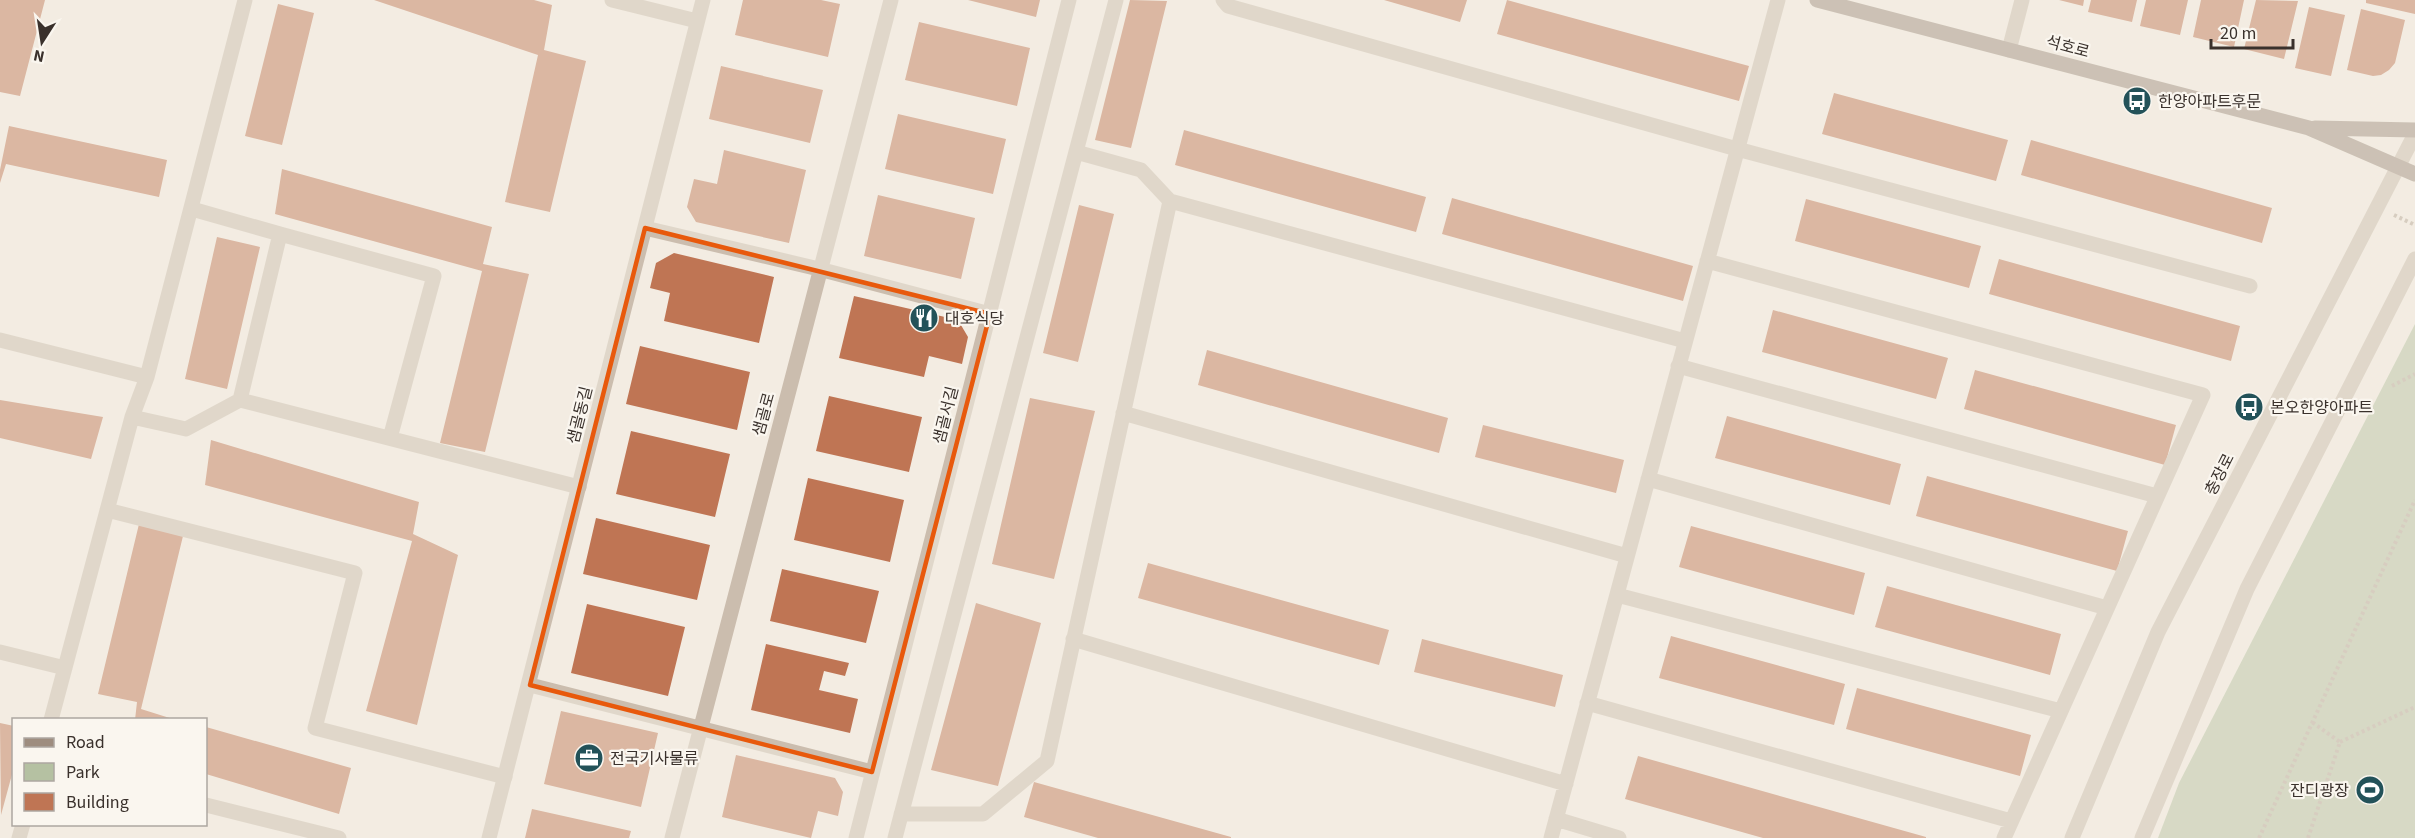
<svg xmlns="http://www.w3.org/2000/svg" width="2415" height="838" font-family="'Source Sans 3','Noto Sans KR',sans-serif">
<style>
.green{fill:#b5c1a2}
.building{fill:#bf7554}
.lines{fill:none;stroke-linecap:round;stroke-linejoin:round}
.path{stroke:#b6a798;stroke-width:4;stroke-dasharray:3 3;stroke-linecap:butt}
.service{stroke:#cbbdae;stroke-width:15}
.minor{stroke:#cbbdae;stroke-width:15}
.tertiary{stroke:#cbbdae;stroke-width:15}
.secondary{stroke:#9e8d7f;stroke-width:15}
.marked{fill:none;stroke:#e8590c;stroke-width:4.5;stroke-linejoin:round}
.labels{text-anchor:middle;stroke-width:4.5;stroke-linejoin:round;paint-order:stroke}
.street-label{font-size:16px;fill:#3a312c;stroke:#faf6ef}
.poi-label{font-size:16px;fill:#3a312c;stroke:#faf6ef;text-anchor:start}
</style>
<rect width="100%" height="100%" fill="#f3ece2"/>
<path class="green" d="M 2415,324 L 2415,838 L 2158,838 L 2179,783 Z"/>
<path class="building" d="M 0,0 L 45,0 L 20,96 L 0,92 Z
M 374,0 L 534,0 L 552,5 L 544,50 L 586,61 L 550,212 L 505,202 L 538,55 Z
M 743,0 L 821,0 L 840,4 L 828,57 L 735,35 Z
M 968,0 L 1040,0 L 1036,17 Z
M 1130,0 L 1167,1 L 1131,148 L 1095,140 Z
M 1384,0 L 1467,0 L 1460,22 Z
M 1507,0 L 1749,66 L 1739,101 L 1497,34 Z
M 2059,0 L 2084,0 L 2083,6 Z
M 2091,0 L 2137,0 L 2132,22 L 2088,12 Z
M 2146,0 L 2188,0 L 2180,35 L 2140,26 Z
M 2201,0 L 2244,0 L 2234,47 L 2193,37 Z
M 2256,0 L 2298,1 L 2284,59 L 2244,49 Z
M 2366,0 L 2415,0 L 2415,14 L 2366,3 Z
M 278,4 L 314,13 L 282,145 L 245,136 Z
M 2309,7 L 2345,15 L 2331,76 L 2295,68 Z
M 2361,9 L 2405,20 L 2395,63 L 2389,70 L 2381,75 L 2373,76 L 2347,70 Z
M 919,22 L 1030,48 L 1017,106 L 905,80 Z
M 721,66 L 823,90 L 810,143 L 709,119 Z
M 1834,93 L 2008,140 L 1996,181 L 1822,134 Z
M 898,114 L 1006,139 L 993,194 L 885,169 Z
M 9,126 L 167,160 L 159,197 L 6,164 L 0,183 L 0,170 Z
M 1184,130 L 1426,197 L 1416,232 L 1175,165 Z
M 2031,140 L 2272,208 L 2262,243 L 2021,175 Z
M 724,150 L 806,170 L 789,243 L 696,222 L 687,207 L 694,179 L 717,184 Z
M 282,169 L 492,227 L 483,264 L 529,274 L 485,452 L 440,443 L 482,271 L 275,214 Z
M 878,195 L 975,218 L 961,279 L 864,256 Z
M 1452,198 L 1693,266 L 1683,301 L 1442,234 Z
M 1806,199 L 1981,246 L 1969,288 L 1795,241 Z
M 1079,205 L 1114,214 L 1078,362 L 1043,353 Z
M 217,237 L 260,247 L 227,389 L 185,379 Z
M 674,253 L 774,277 L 759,343 L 664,321 L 670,293 L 650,288 L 656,263 Z
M 1999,259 L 2240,326 L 2231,361 L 1989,294 Z
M 854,296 L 958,320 L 968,337 L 962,364 L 929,356 L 924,377 L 839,358 Z
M 1773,310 L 1948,358 L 1936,399 L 1762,352 Z
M 640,346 L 750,372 L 737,430 L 626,404 Z
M 1207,350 L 1448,418 L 1439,453 L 1198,385 Z
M 1975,370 L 2176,425 L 2165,465 L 1964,409 Z
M 829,396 L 922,417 L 909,472 L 816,451 Z
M 1030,398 L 1095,411 L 1054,579 L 992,564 Z
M 0,400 L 103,417 L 91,459 L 0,438 Z
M 1727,416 L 1901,464 L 1890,505 L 1715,458 Z
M 1483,425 L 1624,460 L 1616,493 L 1475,457 Z
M 631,431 L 730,454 L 715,517 L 616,494 Z
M 211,440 L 419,502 L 413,534 L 458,555 L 417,725 L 366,711 L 412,541 L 205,485 Z
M 1927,476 L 2128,531 L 2117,571 L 1916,516 Z
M 808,478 L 904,500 L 890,562 L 794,540 Z
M 596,518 L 710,545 L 697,600 L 583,574 Z
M 139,524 L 183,536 L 141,709 L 176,720 L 135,720 L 137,702 L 98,694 Z
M 1691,526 L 1865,573 L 1854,615 L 1679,567 Z
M 1148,563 L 1389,630 L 1379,665 L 1138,598 Z
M 782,569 L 879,591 L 866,643 L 770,621 Z
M 1887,586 L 2061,634 L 2050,675 L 1875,627 Z
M 976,603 L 1041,623 L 998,786 L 931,770 Z
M 587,604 L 685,627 L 668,696 L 571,673 Z
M 1671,636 L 1845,684 L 1834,725 L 1659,678 Z
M 1422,639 L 1563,675 L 1555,707 L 1414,672 Z
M 766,644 L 849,663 L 845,676 L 824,671 L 819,690 L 858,699 L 850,733 L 751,710 Z
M 1857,688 L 2031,735 L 2020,776 L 1846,729 Z
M 561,711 L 658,733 L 641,807 L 544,784 Z
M 0,723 L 14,726 L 14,767 L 1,815 Z
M 206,727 L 351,768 L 339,814 L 206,774 Z
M 736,755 L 835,778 L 843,792 L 838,816 L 818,811 L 811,838 L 722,817 Z
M 1638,756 L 1926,837 L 1926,838 L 1763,838 L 1625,799 Z
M 1034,782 L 1231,837 L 1231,838 L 1098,838 L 1024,817 Z
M 532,809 L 631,831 L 629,838 L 525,838 Z"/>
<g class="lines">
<path class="path" d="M 2394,215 L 2415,225
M 2392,386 L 2415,374
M 2340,742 L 2415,707
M 2259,838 L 2415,500
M 2308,838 L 2340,742 L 2312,722"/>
<path class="service" d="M 612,0 L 697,21
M 1223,0 L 1228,6 L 1737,149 L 2250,286
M 1170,201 L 1685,341
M 192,209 L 280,234 L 240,400
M 280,234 L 434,276 L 390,438
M 1707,261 L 2203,395 L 2004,838
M 0,340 L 147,377
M 1678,366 L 2157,496
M 1123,413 L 1627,556
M 132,417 L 186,429 L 240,400 L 579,487
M 1648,479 L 2107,608
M 107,510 L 355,573 L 315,728 L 505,777
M 1617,595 L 2061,711
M 1073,639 L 1566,784
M 0,652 L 65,668
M 1587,703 L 2011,821
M 51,720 L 132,417 L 147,377 L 245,0
M 206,805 L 339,838
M 901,814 L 983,814 L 1047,761 L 1170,201 L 1141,170 L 1076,152
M 1556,819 L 1619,838
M 19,838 L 23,824
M 895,838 L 1116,0
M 1551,838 L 1778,0"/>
<path class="minor" d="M 2009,50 L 2022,0
M 645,228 L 819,269 L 990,314
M 530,685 L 872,772
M 489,838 L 703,0
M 672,838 L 891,0
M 856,838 L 1069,0"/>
<path class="tertiary" d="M 2072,838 L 2158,632 L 2415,134
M 2142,838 L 2247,589 L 2415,259"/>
<path class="secondary" d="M 1817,0 L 2309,128 L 2415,174
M 2315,128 L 2415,130"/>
</g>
<path d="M0 0H2415V838H0ZM 645,228 L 990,314 L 872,772 L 530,685 Z" fill="#f3ece2" fill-opacity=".55" fill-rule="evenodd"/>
<path class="marked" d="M 645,228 L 990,314 L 872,772 L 530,685 Z"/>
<defs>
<g id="bus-disc" transform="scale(1.5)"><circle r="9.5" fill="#235259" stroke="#faf6ef"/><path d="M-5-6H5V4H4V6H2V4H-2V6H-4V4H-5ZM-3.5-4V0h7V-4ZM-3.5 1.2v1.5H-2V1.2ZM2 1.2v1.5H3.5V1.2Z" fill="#fff"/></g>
<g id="restaurant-disc" transform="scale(1.5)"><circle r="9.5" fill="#235259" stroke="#faf6ef"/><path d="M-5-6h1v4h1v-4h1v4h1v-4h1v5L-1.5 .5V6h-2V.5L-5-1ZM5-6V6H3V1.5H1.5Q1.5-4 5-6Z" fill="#fff"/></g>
<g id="office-disc" transform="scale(1.5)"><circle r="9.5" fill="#235259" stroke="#faf6ef"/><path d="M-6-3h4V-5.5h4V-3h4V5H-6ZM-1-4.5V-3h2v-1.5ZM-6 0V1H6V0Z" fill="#fff"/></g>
<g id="stadium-disc" transform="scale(1.5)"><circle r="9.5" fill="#235259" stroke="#faf6ef"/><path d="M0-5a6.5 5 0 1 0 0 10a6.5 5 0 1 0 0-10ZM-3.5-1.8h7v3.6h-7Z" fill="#fff"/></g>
</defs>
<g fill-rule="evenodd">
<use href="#bus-disc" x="2137" y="101"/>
<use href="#restaurant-disc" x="924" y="318"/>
<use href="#bus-disc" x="2249" y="407"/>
<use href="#office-disc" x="589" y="758"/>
<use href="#stadium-disc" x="2370" y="790"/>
</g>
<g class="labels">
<g class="street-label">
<text transform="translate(2068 46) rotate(15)" y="6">석호로</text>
<text transform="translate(763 414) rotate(-75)" y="6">샘골로</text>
<text transform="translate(579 415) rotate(-76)" y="6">샘골동길</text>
<text transform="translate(945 415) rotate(-76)" y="6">샘골서길</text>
<text transform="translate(2219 474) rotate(-63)" y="6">충장로</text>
</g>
<g class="poi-label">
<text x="2158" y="107">한양아파트후문</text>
<text x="945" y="324">대호식당</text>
<text x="2270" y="413">본오한양아파트</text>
<text x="610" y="764">전국기사물류</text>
<text x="2349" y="796" text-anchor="end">잔디광장</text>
</g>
</g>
<rect x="12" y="718" width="195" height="108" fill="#faf6ef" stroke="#ada7a1" stroke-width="1.5"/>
<rect x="24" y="738" width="30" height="9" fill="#9e8d7f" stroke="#ada7a1" stroke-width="1.5"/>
<text x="66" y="748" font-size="18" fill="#3a312c">Road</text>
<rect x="24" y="763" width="30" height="18" fill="#b5c1a2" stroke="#ada7a1" stroke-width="1.5"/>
<text x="66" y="778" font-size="18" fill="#3a312c">Park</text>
<rect x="24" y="793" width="30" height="18" fill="#bf7554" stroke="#ada7a1" stroke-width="1.5"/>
<text x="66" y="808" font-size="18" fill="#3a312c">Building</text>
<g transform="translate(42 42) rotate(192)" stroke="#faf6ef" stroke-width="4.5" paint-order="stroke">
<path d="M0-4.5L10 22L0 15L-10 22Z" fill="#3a312c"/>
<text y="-9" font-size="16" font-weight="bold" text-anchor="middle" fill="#3a312c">N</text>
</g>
<path d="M2211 39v9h82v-9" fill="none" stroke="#3a312c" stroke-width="3"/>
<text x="2220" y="39" font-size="18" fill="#3a312c" stroke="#faf6ef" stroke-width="4.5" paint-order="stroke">20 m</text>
</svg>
